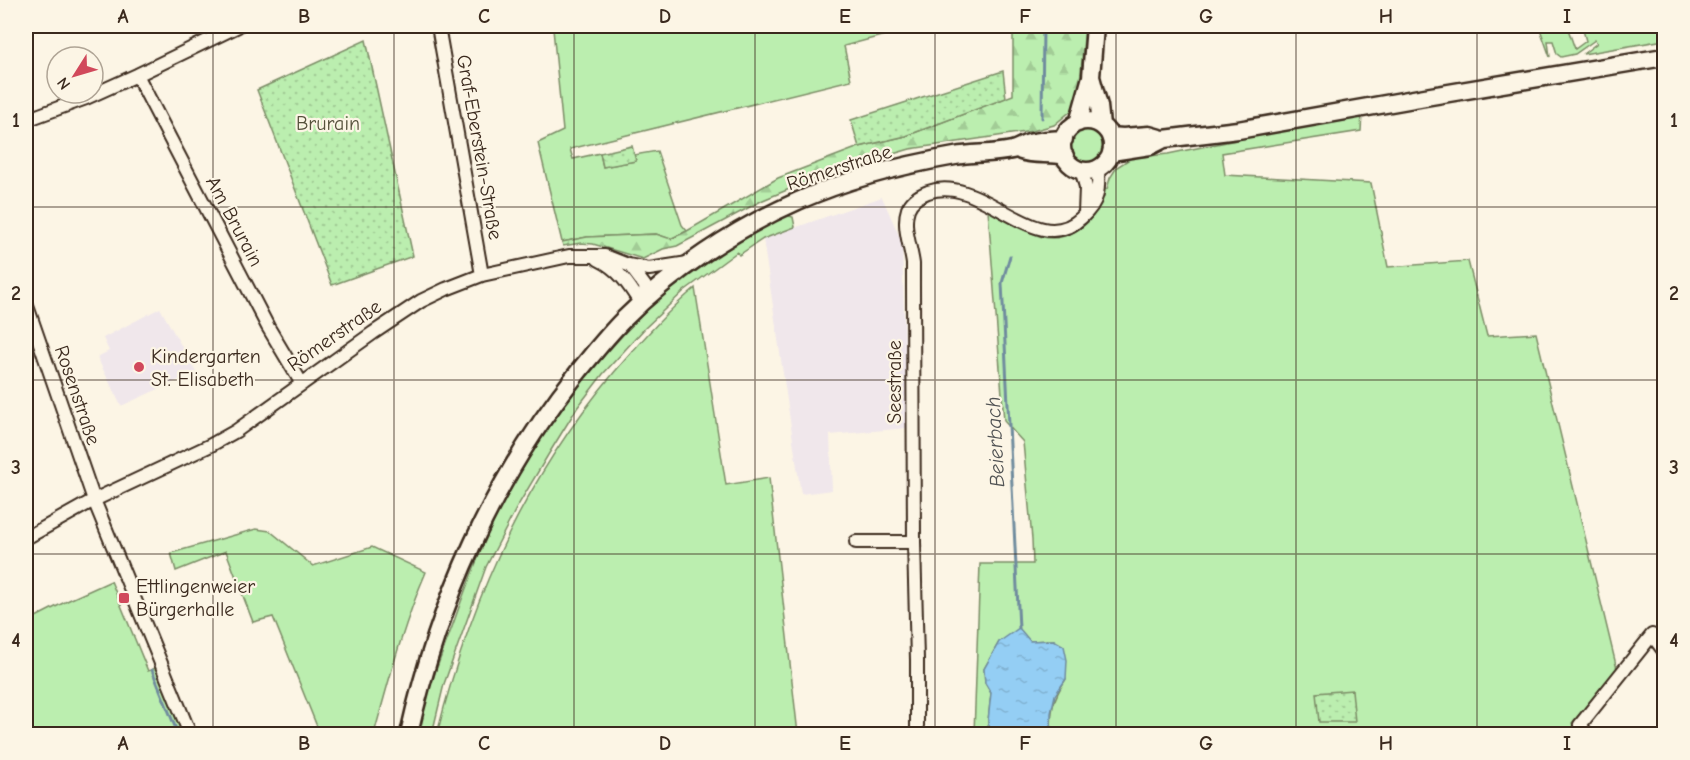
<svg xmlns="http://www.w3.org/2000/svg" width="1690" height="760" font-family="'Comic Neue',sans-serif">
<style>
.built{fill:#f0e7eb}
.green{fill:#bbeeaf;stroke:#7b8c66;stroke-width:1.5}
.forest{fill:url(#forest-firs);stroke:#7b8c66;stroke-width:1.5}
.garden{fill:url(#garden-dots);stroke:#7b8c66;stroke-width:1.5}
.water{fill:url(#water-ripples);stroke:#708c9e;stroke-width:1.5}
.lines{fill:none;stroke-linecap:round;stroke-linejoin:round}
.stream{stroke:#708c9e;stroke-width:3}
.street-casing{stroke:#3b2a1e;stroke-width:16}
.secondary-casing{stroke:#3b2a1e;stroke-width:21}
.street{stroke:#fcf5e5;stroke-width:12}
.secondary{stroke:#fcf5e5;stroke-width:16}
.grid{fill:none;stroke:#3b2a1e;stroke-width:1.5;stroke-opacity:0.55}
.poi-dot{fill:#d1495b;stroke:#fcf5e5;stroke-width:2}
.labels{text-anchor:middle;stroke-width:4.5;stroke-linejoin:round;paint-order:stroke}
.park-label{font-size:20px;fill:#55513b;stroke:#fcf5e5}
.street-label{font-size:20px;fill:#3b2a1e;stroke:#fcf5e5}
.poi-label{font-size:20px;fill:#3b2a1e;stroke:#fcf5e5;text-anchor:start}
.water-label{font-size:21px;font-style:italic;fill:#515354;stroke:#fcf5e5}
.neatline{fill:none;stroke:#3b2a1e;stroke-width:2}
.grid-label{font-size:20px;text-anchor:middle;font-weight:bold;fill:#3b2a1e}
</style>
<defs>
<pattern id="forest-firs" width="22" height="20" patternUnits="userSpaceOnUse" patternTransform="scale(1.5)"><rect width="22" height="20" fill="#bbeeaf"/><path d="M5 1l3.5 6h-7zM16 11l3.5 6h-7z" fill="#a2cc96"/></pattern>
<pattern id="garden-dots" width="8" height="8" patternUnits="userSpaceOnUse" patternTransform="scale(1.5)"><rect width="8" height="8" fill="#bbeeaf"/><path d="M2 2h.1M6 6h.1" fill="none" stroke="#a2cc96" stroke-width="1.8" stroke-linecap="round"/></pattern>
<pattern id="water-ripples" width="26" height="14" patternUnits="userSpaceOnUse" patternTransform="scale(1.5)"><rect width="26" height="14" fill="#94cef4"/><path d="M2 4q2-2 4 0t4 0M15 11q2-2 4 0t4 0" fill="none" stroke="#80b1d1"/></pattern>
</defs>
<rect width="100%" height="100%" fill="#fcf5e5"/>
<filter id="ink" filterUnits="userSpaceOnUse"><feTurbulence type="fractalNoise" baseFrequency=".0167" numOctaves="2"/><feDisplacementMap in="SourceGraphic" scale="12" xChannelSelector="R" yChannelSelector="G"/><feConvolveMatrix kernelMatrix="1 2 1 2 8 2 1 2 1" color-interpolation-filters="sRGB"/></filter>
<g filter="url(#ink)">
<path class="built" d="M 882,197 L 902,242 L 907,428 L 830,435 L 832,490 L 801,494 L 763,239 Z
M 160,308 L 196,372 L 121,406 L 97,357 L 109,351 L 103,338 Z"/>
<path class="green" d="M 564,26 L 919,26 L 844,46 L 851,80 L 570,149 L 573,159 L 600,153 L 603,167 L 636,161 L 634,155 L 657,151 L 682,225 L 687,231 L 670,239 L 656,234 L 587,237 L 562,242 L 538,143 L 563,131 L 553,29 Z
M 1539,26 L 1567,26 L 1575,49 L 1586,41 L 1582,26 L 1664,26 L 1664,40 L 1583,54 L 1597,43 L 1595,40 L 1575,54 L 1561,57 L 1557,54 L 1553,41 L 1548,41 L 1550,57 Z
M 1362,114 L 1361,131 L 1222,153 L 1225,175 L 1371,183 L 1388,267 L 1468,261 L 1487,336 L 1536,333 L 1617,669 L 1572,723 L 1580,734 L 1051,734 C 1051,710 1052,700 1066,679 L 1054,640 L 999,642 L 984,669 L 985,683 L 991,693 L 988,721 L 989,734 L 974,734 L 980,564 L 1033,564 L 1032,539 L 1023,442 L 1004,421 L 988,210 C 1004,219 1026,233 1043,237 C 1063,242 1090,227 1097,208 C 1099,202 1099,195 1101,189 L 1107,189 L 1110,178 L 1117,167 L 1131,158 L 1168,154 Z
M1070 146a18 18 0 1 1 36 0a18 18 0 1 1-36 0Z
M 785,215 L 793,217 L 795,227 L 763,239 L 739,255 L 737,252 L 684,291 L 645,328 L 603,374 L 577,408 L 548,455 L 517,507 L 486,567 L 444,684 L 432,734 L 417,734 C 425,697 439,662 452,627 C 466,587 481,546 500,509 C 540,433 587,369 648,309 L 648,308 C 692,272 735,242 785,215 Z
M 695,288 L 726,485 L 769,478 L 798,734 L 437,734 C 473,591 531,464 631,353 C 651,330 671,308 695,288 Z
M 256,529 L 270,531 L 313,566 L 372,547 L 426,572 C 403,625 389,680 374,734 L 320,734 L 273,617 L 253,622 L 226,551 L 176,571 L 171,553 Z
M 111,581 L 148,671 L 156,668 L 184,734 L 26,734 L 26,622 L 69,600 Z"/>
<path class="forest" d="M 1013,26 L 1085,26 L 1078,105 L 1054,125 L 1032,131 L 910,149 L 828,173 L 763,200 L 677,246 L 663,249 L 643,259 L 593,244 L 581,243 L 563,246 L 562,242 L 587,237 L 656,234 L 671,239 L 687,231 L 778,178 L 859,147 L 906,136 L 1013,95 Z"/>
<path class="garden" d="M 366,40 L 413,256 L 332,285 L 257,90 Z
M 1003,71 L 1006,98 L 906,136 L 859,147 L 851,120 Z
M 632,146 L 636,161 L 603,167 L 600,153 Z
M 1352,690 L 1355,722 L 1319,722 L 1316,693 Z"/>
<path class="water" d="M 1019,628 L 1030,641 L 1054,640 L 1064,646 L 1067,660 L 1066,679 L 1055,695 L 1051,713 L 1051,734 L 989,734 L 988,721 L 991,693 L 985,683 L 984,669 L 999,642 Z"/>
<g class="lines">
<path class="stream" d="M 1042,118 L 1043,26
M 1010,256 L 1002,283 L 1019,628
M 152,670 L 178,734"/>
<g class="street-casing">
<path id="street" d="M 438,26 L 482,275
M 137,75 L 268,327 L 302,384
M 26,120 L 86,98 L 137,75 L 238,26
M 1081,169 L 1086,187 L 1085,213
M 598,259 C 619,269 629,285 641,304
M 630,266 L 645,286 L 646,299
M 26,303 L 94,500 L 190,734
M 26,538 L 94,500 L 211,445 L 236,431 L 373,333 L 421,301 L 446,289 L 482,275 L 569,256 L 605,256 L 628,265 L 649,269 L 688,263
M 856,542 L 914,542
M 917,734 L 917,660 L 914,542 L 913,287 C 913,279 913,271 913,264 C 911,247 902,226 908,209 C 911,201 920,195 928,192 C 983,173 1036,261 1081,218 C 1099,202 1099,190 1098,168
M 1587,734 L 1580,725 L 1652,635 L 1664,651"/>
</g>
<g class="secondary-casing">
<path id="secondary" d="M 1091,77 L 1099,106 L 1101,125
M1062 146a25 25 0 1 1 50 0a25 25 0 1 1-50 0Z
M 1078,123 L 1091,77 L 1095,26
M 1110,136 L 1123,137 L 1149,135 L 1163,139
M 1021,151 C 1035,156 1050,152 1065,156
M 1111,152 L 1150,146 L 1164,139 L 1238,130 L 1425,97 L 1664,57
M 409,734 C 438,603 494,476 579,371 C 593,354 607,336 623,320 C 672,271 734,229 798,201 C 845,180 903,165 955,156 C 974,153 994,154 1012,150 C 1017,149 1021,146 1026,144 C 1037,140 1052,140 1064,139"/>
</g>
<use href="#street" class="street"/>
<use href="#secondary" class="secondary"/>
</g>
</g>
<path class="grid" d="M 213,26 L 213,734M 394,26 L 394,734M 574,26 L 574,734M 755,26 L 755,734M 935,26 L 935,734M 1116,26 L 1116,734M 1296,26 L 1296,734M 1477,26 L 1477,734M 26,207 L 1664,207M 26,380 L 1664,380M 26,554 L 1664,554"/>
<g class="poi-dot">
<circle cx="139" cy="367" r="6"/>
<rect x="118" y="592" width="12" height="12" rx="3"/>
</g>
<g class="labels">
<g class="park-label">
<text x="328" y="130">Brurain</text>
</g>
<g class="street-label">
<text transform="translate(480 147) rotate(80)" y="7">Graf-Eberstein-Straße</text>
<text transform="translate(839 167) rotate(-18)" y="7">Römerstraße</text>
<text transform="translate(235 221) rotate(62)" y="7">Am Brurain</text>
<text transform="translate(334 335) rotate(-35)" y="7">Römerstraße</text>
<text transform="translate(894 382) rotate(-90)" y="7">Seestraße</text>
<text transform="translate(78 395) rotate(71)" y="7">Rosenstraße</text>
</g>
<g class="poi-label">
<text x="151" y="363">Kindergarten<tspan x="151" dy="23">St. Elisabeth</tspan></text>
<text x="136" y="593">Ettlingenweier<tspan x="136" dy="23">Bürgerhalle</tspan></text>
</g>
<g class="water-label">
<text transform="translate(995 442) rotate(-93)" y="7">Beierbach</text>
</g>
</g>
<rect width="1690" height="760" fill="none" stroke="#fcf5e5" stroke-width="66"/>
<g transform="translate(75 75) rotate(233)"><circle r="28" fill="#fcf5e5" stroke="#afa495" stroke-width="1.5"/>
<path d="M0-4.5L10 22L0 15L-10 22Z" fill="#d1495b"/>
<text y="-9" font-size="16" font-weight="bold" text-anchor="middle" fill="#3b2a1e">N</text>
</g>
<rect x="33" y="33" width="1624" height="694" class="neatline"/>
<g class="grid-label">
<text x="123" y="23">A</text>
<text x="304" y="23">B</text>
<text x="484" y="23">C</text>
<text x="665" y="23">D</text>
<text x="845" y="23">E</text>
<text x="1025" y="23">F</text>
<text x="1206" y="23">G</text>
<text x="1386" y="23">H</text>
<text x="1567" y="23">I</text>
<text x="16" y="127">1</text>
<text x="1674" y="127">1</text>
<text x="16" y="300">2</text>
<text x="1674" y="300">2</text>
<text x="16" y="474">3</text>
<text x="1674" y="474">3</text>
<text x="16" y="647">4</text>
<text x="1674" y="647">4</text>
<text x="123" y="750">A</text>
<text x="304" y="750">B</text>
<text x="484" y="750">C</text>
<text x="665" y="750">D</text>
<text x="845" y="750">E</text>
<text x="1025" y="750">F</text>
<text x="1206" y="750">G</text>
<text x="1386" y="750">H</text>
<text x="1567" y="750">I</text>
</g>
</svg>
